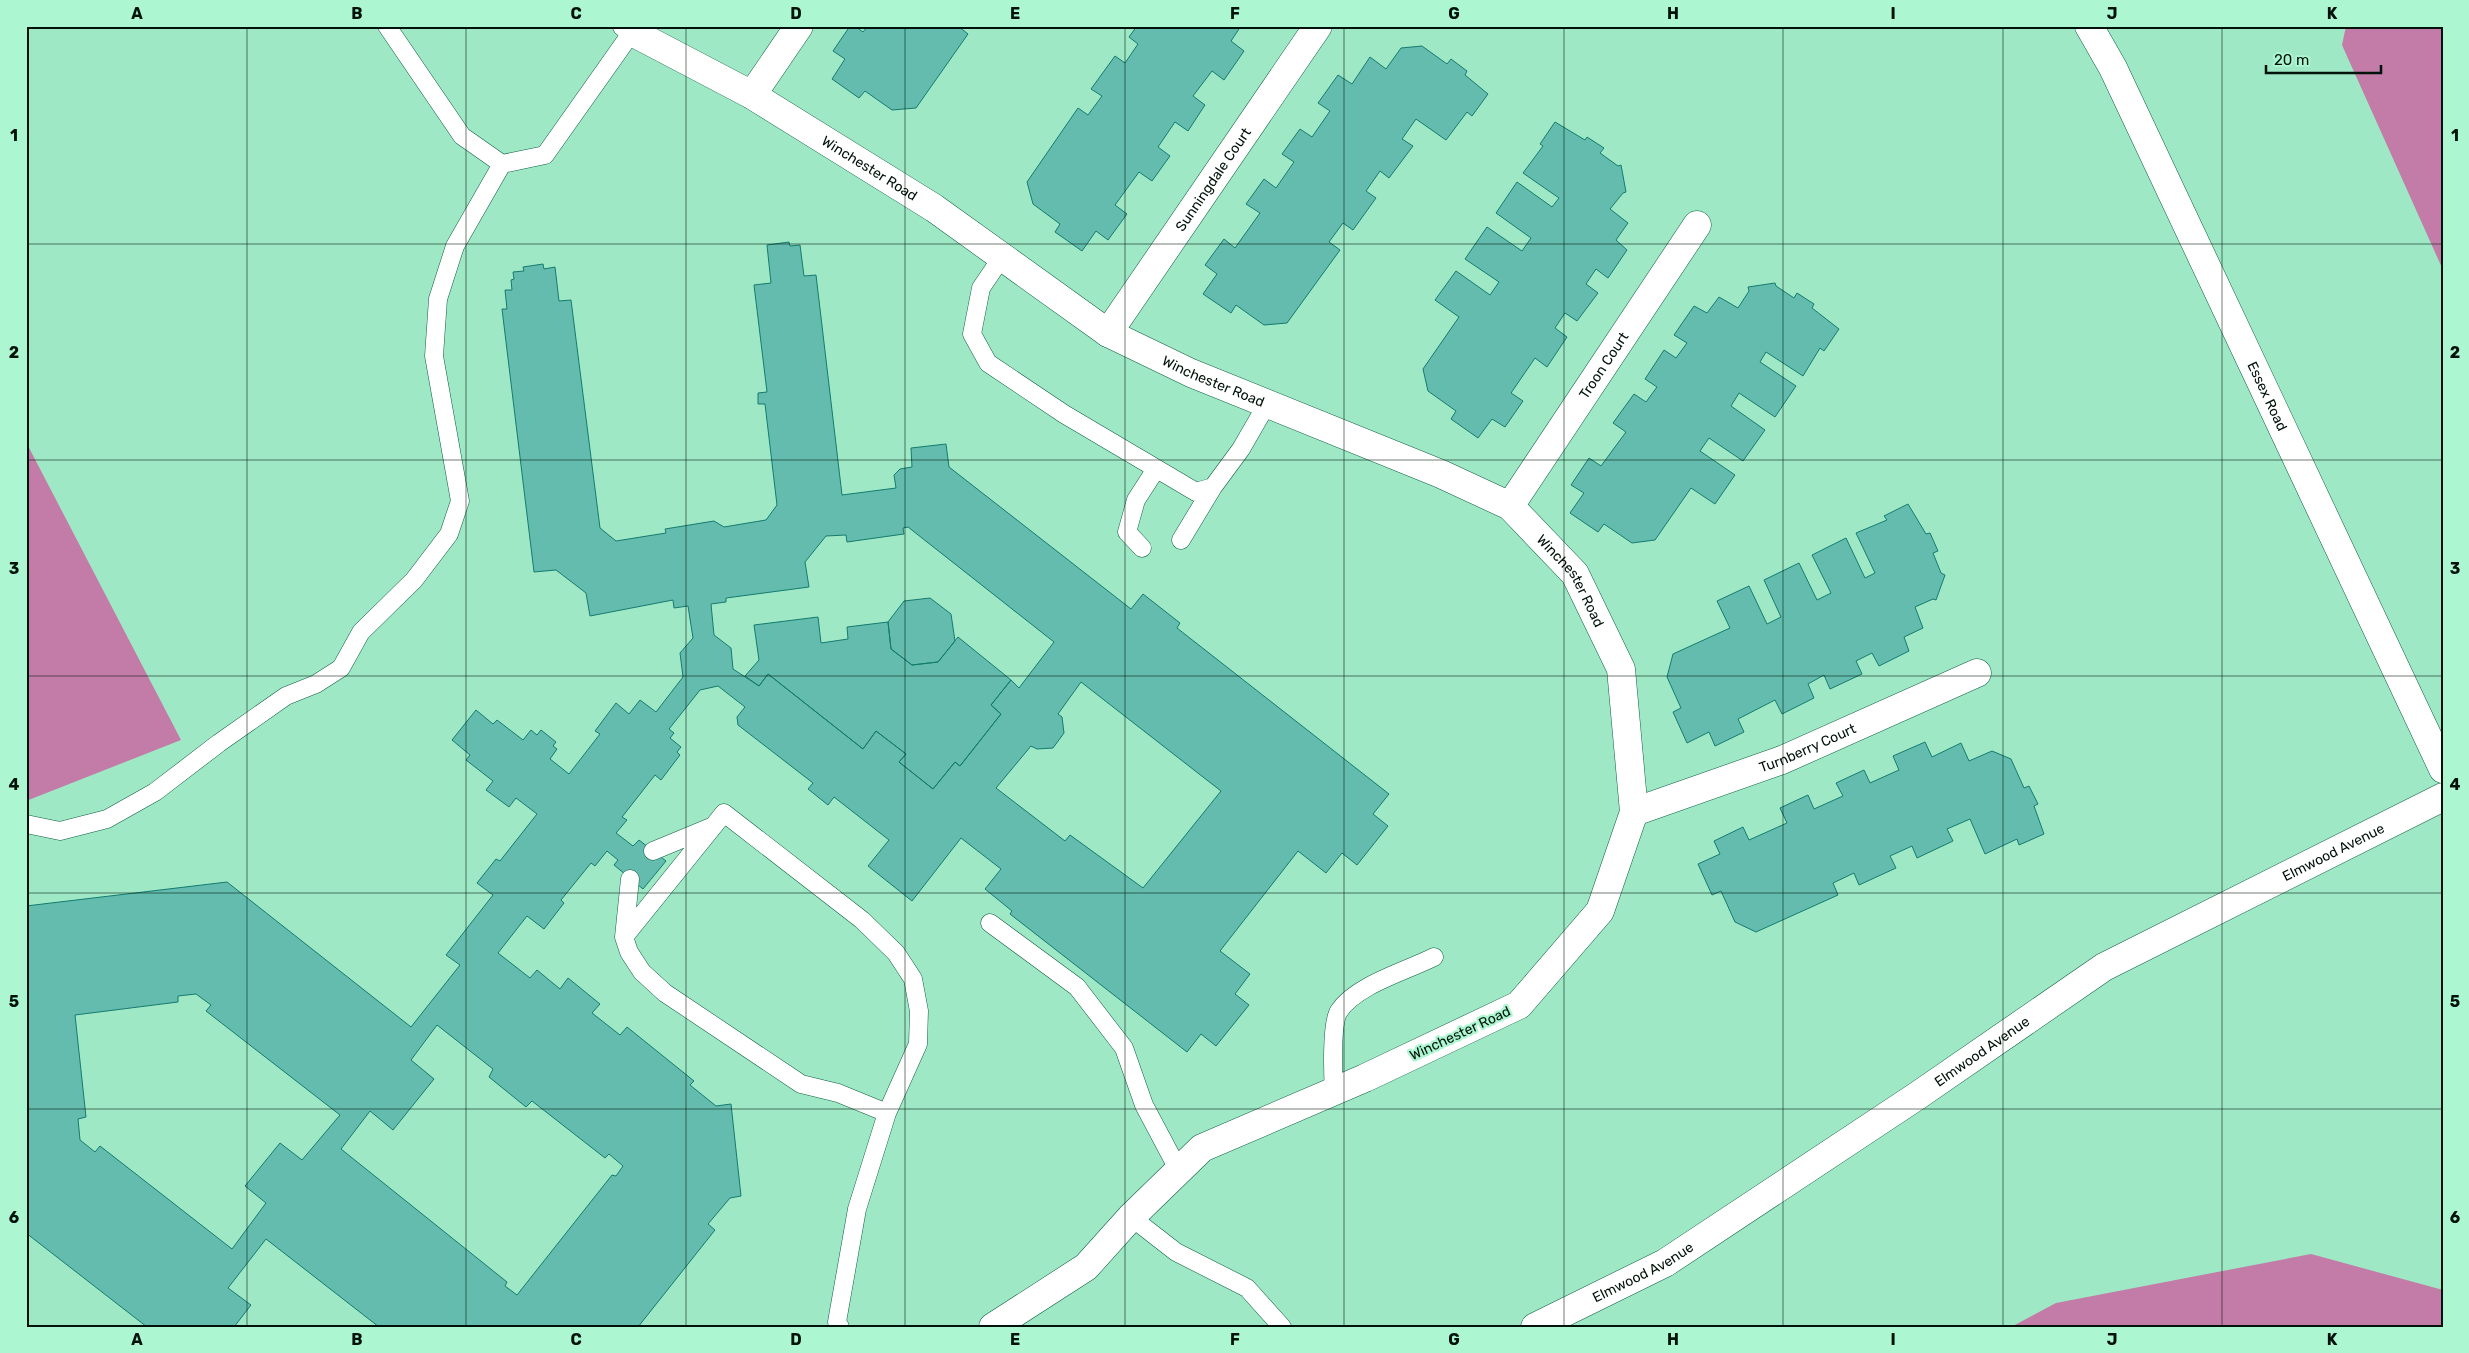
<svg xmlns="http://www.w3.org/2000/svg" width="2469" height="1353" font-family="Rubik,sans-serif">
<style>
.forest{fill:#c27ca7}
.building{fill:#63bcae;stroke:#157b6f;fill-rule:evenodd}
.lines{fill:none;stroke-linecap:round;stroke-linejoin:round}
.service-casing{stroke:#0f6043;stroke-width:19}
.minor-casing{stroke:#0f6043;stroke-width:29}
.tertiary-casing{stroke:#0f6043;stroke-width:29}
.service{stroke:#fff;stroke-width:18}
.minor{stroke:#fff;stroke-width:28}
.tertiary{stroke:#fff;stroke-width:28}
.grid{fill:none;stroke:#001209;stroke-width:1;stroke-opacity:0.55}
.labels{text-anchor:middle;stroke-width:4.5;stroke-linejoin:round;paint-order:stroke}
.street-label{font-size:14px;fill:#001209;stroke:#acf6d2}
.neatline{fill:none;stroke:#001209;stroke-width:2}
.grid-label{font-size:16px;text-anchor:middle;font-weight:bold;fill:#001209}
</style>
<rect width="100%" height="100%" fill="#9fe8c5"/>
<path class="forest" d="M 2346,26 L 2443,26 L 2443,270 L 2342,45 Z
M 26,442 L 181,740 L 26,801 Z
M 2311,1254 L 2443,1290 L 2443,1327 L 2011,1327 L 2056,1303 Z"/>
<path class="building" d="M 850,26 L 855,26 L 863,32 L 868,26 L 958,26 L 968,34 L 916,108 L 892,110 L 865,91 L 859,98 L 832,79 L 845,59 L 833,51 Z
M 1137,26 L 1241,26 L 1231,41 L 1244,51 L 1224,80 L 1212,71 L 1193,96 L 1205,105 L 1188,131 L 1175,122 L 1158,147 L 1170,156 L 1152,181 L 1139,172 L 1115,205 L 1127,214 L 1108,240 L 1096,231 L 1082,251 L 1055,232 L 1060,224 L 1033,204 L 1027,182 L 1078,108 L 1088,115 L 1102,96 L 1091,89 L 1115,56 L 1125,63 L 1138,44 L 1129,37 Z
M 1422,46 L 1447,64 L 1451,59 L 1467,71 L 1465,75 L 1488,94 L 1472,116 L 1467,112 L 1446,140 L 1416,119 L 1402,139 L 1413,146 L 1389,178 L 1380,171 L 1366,191 L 1376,198 L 1353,230 L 1343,223 L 1329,242 L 1340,250 L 1287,323 L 1264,325 L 1236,305 L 1231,313 L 1203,294 L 1217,274 L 1205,265 L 1224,239 L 1235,248 L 1260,213 L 1246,204 L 1264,179 L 1276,188 L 1294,162 L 1282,154 L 1300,129 L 1312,137 L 1330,111 L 1318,103 L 1338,75 L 1352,84 L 1370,57 L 1386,69 L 1401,48 Z
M 1555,122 L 1585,140 L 1587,137 L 1604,148 L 1600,153 L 1618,166 L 1621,165 L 1626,192 L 1623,193 L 1610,209 L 1628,223 L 1616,240 L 1627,250 L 1608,278 L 1596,269 L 1586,284 L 1598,293 L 1577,321 L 1565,313 L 1555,328 L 1567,337 L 1547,367 L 1535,358 L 1511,393 L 1523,401 L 1505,427 L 1492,419 L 1478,438 L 1451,419 L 1456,411 L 1428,391 L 1423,369 L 1459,317 L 1435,300 L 1456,271 L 1490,295 L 1499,282 L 1465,259 L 1487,227 L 1522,251 L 1531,238 L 1496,213 L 1517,182 L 1552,207 L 1559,198 L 1523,173 L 1543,146 L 1540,144 Z
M 789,242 L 790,246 L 800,245 L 804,276 L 816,275 L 842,495 L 896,488 L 894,475 L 900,469 L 912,467 L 911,448 L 946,444 L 949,467 L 1131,609 L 1143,594 L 1180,623 L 1177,628 L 1389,794 L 1373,814 L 1388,826 L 1357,865 L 1342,853 L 1326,873 L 1298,851 L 1220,951 L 1250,974 L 1235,994 L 1249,1005 L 1216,1046 L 1201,1034 L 1187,1052 L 1010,914 L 1012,911 L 985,889 L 1001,869 L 961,838 L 912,901 L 868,866 L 889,840 L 834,797 L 828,805 L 808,789 L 813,783 L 738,725 L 737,717 L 745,707 L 718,686 L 700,690 L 669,729 L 674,733 L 670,738 L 681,747 L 677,752 L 680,755 L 661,780 L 655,775 L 622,817 L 627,820 L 616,833 L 633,846 L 639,840 L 666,861 L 643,889 L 614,865 L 618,860 L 607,851 L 595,866 L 591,863 L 561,900 L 564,903 L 544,929 L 527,916 L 498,953 L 530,978 L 537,970 L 560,989 L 568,978 L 600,1004 L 592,1013 L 620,1035 L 627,1027 L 694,1081 L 690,1085 L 716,1106 L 731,1104 L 741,1196 L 730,1198 L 708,1224 L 715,1230 L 638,1327 L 379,1327 L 266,1239 L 228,1288 L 251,1305 L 234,1327 L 147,1327 L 26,1233 L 26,906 L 227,882 L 411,1027 L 460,965 L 446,955 L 493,895 L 477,883 L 496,859 L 500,861 L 537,814 L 516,798 L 509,807 L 486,790 L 493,781 L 466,760 L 470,755 L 452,740 L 476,710 L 493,724 L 497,720 L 523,740 L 531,730 L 537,735 L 541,730 L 556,742 L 553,746 L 557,749 L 550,759 L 569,774 L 600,734 L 595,731 L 616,703 L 629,714 L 640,700 L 656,712 L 683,677 L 680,653 L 693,638 L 688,606 L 674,608 L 673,600 L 590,616 L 586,593 L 556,570 L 534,572 L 502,309 L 507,309 L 505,290 L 512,290 L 511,280 L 514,279 L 513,272 L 524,271 L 523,267 L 543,264 L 544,269 L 555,267 L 559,301 L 571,300 L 600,528 L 616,541 L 666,533 L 665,529 L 714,521 L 724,527 L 766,520 L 777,505 L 765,404 L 758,404 L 758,393 L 767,392 L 754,285 L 771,283 L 767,245 ZM 908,527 L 1054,642 L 1019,688 L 1011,680 L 991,705 L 1001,714 L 960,766 L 955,762 L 933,789 L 899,762 L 906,754 L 876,731 L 863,749 L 768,674 L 759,686 L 733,669 L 731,648 L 714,635 L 711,604 L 726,602 L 726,598 L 809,587 L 805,562 L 826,536 L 846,535 L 847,542 L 904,534 L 903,528 ZM 1081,682 L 1221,791 L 1143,888 L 1070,835 L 1065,841 L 996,788 L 1031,746 L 1037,749 L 1053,748 L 1064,733 L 1062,717 L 1058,714 ZM 196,994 L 211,1005 L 206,1011 L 340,1115 L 302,1160 L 280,1143 L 245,1186 L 266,1203 L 232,1249 L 100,1146 L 95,1152 L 80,1140 L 78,1119 L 86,1117 L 75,1015 L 178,1002 L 178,996 ZM 437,1025 L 493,1069 L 489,1077 L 526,1107 L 532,1101 L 605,1158 L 609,1154 L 623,1166 L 616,1176 L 612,1175 L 517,1295 L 505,1286 L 507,1282 L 341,1149 L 370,1111 L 393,1130 L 434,1079 L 411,1060 Z
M 1775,283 L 1776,286 L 1794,298 L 1797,293 L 1814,304 L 1812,308 L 1839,329 L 1824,351 L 1820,348 L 1803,376 L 1766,352 L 1760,362 L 1796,386 L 1775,417 L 1739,393 L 1731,406 L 1765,430 L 1743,461 L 1709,438 L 1700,451 L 1735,475 L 1715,504 L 1691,488 L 1655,540 L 1632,543 L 1604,524 L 1598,532 L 1570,513 L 1584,493 L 1571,485 L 1589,458 L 1601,466 L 1626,432 L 1613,423 L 1634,394 L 1646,402 L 1657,387 L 1645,379 L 1664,350 L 1676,358 L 1687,343 L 1674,335 L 1694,306 L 1707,313 L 1719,297 L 1738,308 L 1749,291 L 1748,287 Z
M 1908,504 L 1926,534 L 1930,533 L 1938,551 L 1933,553 L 1941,573 L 1945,575 L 1936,600 L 1933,599 L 1915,607 L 1923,628 L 1904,637 L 1909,651 L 1879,666 L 1872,653 L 1856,661 L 1862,674 L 1830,689 L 1824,675 L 1808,684 L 1814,698 L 1782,714 L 1775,700 L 1738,719 L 1744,732 L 1715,746 L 1709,732 L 1687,743 L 1673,712 L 1681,708 L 1667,677 L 1673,654 L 1730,628 L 1717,601 L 1749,586 L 1767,624 L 1781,617 L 1764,580 L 1799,563 L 1817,600 L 1831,593 L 1812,555 L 1846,538 L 1865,578 L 1875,573 L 1856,533 L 1887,520 L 1884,516 Z
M 930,598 L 951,614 L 955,641 L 938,662 L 912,665 L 891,649 L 888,622 L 904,601 Z
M 818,617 L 821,643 L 848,639 L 847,627 L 888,622 L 891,649 L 912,665 L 938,662 L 958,637 L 1011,680 L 991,705 L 1001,714 L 960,766 L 955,762 L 933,789 L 899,762 L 906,754 L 876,731 L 863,749 L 768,674 L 759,686 L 745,676 L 759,660 L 754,625 Z
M 1925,742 L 1932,757 L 1961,743 L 1969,761 L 1992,751 L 2011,759 L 2024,788 L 2029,786 L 2038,804 L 2034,806 L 2044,834 L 2019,845 L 2017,839 L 1985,854 L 1970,819 L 1947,829 L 1953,841 L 1917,858 L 1912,846 L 1890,856 L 1896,868 L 1859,885 L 1854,873 L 1833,883 L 1838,895 L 1756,932 L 1735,922 L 1721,891 L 1712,895 L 1698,864 L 1720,854 L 1714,841 L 1743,827 L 1749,840 L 1787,823 L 1780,808 L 1808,795 L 1814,809 L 1843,796 L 1836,783 L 1864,770 L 1870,783 L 1899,770 L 1893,756 Z"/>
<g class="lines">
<g class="service-casing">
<path id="service" d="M 387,26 L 462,136 L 502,164 L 545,155 L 632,32 L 622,27
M 1002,257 L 981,288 L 972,334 L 988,363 L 1064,414 L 1196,492 L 1213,487 L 1241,449 L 1267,404
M 1181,540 L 1213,487
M 1142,548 L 1127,532 L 1136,500 L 1156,469
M 26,824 L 60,831 L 107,819 L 155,792 L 219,743 L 286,696 L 316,684 L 341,668 L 361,632 L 414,580 L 449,534 L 460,501 L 434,356 L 438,299 L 455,246 L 502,164
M 653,851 L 711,827
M 990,923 L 1077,987 L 1124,1048 L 1144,1105 L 1179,1171
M 624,937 L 630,879
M 1334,1091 C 1333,1076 1331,1023 1339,1011 C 1356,985 1406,971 1434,957
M 1131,1217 L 1176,1252 L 1247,1288 L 1282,1327
M 840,1327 L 837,1322 L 857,1209 L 887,1113 L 918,1044 L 919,1011 L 913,979 L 896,953 L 862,920 L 724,813 L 624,937 L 629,952 L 642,972 L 665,993 L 801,1084 L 838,1093 L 887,1113"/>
</g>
<g class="minor-casing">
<g id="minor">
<path id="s1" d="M 2089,26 L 2113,68 L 2443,769"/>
<path id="s2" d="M 632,32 L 752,95 L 934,208 L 1108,333 L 1191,373 L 1441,474 L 1510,506 L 1575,574 L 1621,669 L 1634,812 L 1600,911 L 1519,1005 L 1365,1078 L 1202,1148 L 1131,1217 L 1086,1267 L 993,1327"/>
<path d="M 752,95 L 799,26"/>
<path id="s3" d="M 1108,333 L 1318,26"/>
<path id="s4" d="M 1510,506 L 1697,225"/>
<path id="s5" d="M 1634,812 L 1782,760 L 1977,673"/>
</g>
</g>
<g class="tertiary-casing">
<g id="tertiary">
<path id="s6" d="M 1535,1327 L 1665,1263 L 1917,1096 L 2104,967 L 2443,797"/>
</g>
</g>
<use href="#service" class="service"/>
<use href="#minor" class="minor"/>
<use href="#tertiary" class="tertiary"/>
</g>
<path class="grid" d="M 247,26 L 247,1327M 466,26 L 466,1327M 686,26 L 686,1327M 905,26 L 905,1327M 1125,26 L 1125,1327M 1344,26 L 1344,1327M 1564,26 L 1564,1327M 1783,26 L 1783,1327M 2003,26 L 2003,1327M 2222,26 L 2222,1327M 26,244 L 2443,244M 26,460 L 2443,460M 26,676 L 2443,676M 26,893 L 2443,893M 26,1109 L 2443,1109"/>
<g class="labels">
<g class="street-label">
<text dy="5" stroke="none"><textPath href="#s2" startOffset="274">Winchester Road</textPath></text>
<text dy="5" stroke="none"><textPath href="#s3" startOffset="186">Sunningdale Court</textPath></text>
<text dy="5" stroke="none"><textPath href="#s4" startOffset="169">Troon Court</textPath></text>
<text dy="5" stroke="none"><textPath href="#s2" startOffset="680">Winchester Road</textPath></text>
<text dy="5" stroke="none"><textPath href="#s1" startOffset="411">Essex Road</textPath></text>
<text dy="5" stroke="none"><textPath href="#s2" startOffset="1099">Winchester Road</textPath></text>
<text dy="5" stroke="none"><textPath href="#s5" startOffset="185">Turnberry Court</textPath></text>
<text dy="5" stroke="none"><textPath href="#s6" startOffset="931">Elmwood Avenue</textPath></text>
<text transform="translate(1460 1033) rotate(-25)" y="5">Winchester Road</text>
<text dy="5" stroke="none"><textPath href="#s6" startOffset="526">Elmwood Avenue</textPath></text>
<text dy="5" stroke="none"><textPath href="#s6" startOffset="121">Elmwood Avenue</textPath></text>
</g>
</g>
<rect width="2469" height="1353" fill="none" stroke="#acf6d2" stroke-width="55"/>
<path d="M2266 65v8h115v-8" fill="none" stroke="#001209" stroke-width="2.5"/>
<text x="2274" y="65" font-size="15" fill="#001209" stroke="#acf6d2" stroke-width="4" paint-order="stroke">20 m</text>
<rect x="28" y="28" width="2414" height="1298" class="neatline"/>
<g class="grid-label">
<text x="137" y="19">A</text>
<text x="357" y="19">B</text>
<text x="576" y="19">C</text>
<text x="796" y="19">D</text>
<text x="1015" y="19">E</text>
<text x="1235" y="19">F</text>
<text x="1454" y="19">G</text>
<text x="1673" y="19">H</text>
<text x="1893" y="19">I</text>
<text x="2112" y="19">J</text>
<text x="2332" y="19">K</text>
<text x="14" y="141">1</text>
<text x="2455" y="141">1</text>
<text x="14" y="358">2</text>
<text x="2455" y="358">2</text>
<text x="14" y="574">3</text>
<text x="2455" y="574">3</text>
<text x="14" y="790">4</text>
<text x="2455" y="790">4</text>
<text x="14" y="1007">5</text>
<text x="2455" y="1007">5</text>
<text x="14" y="1223">6</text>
<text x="2455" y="1223">6</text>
<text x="137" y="1345">A</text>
<text x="357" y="1345">B</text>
<text x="576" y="1345">C</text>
<text x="796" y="1345">D</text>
<text x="1015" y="1345">E</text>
<text x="1235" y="1345">F</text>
<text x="1454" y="1345">G</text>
<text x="1673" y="1345">H</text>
<text x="1893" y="1345">I</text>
<text x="2112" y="1345">J</text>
<text x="2332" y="1345">K</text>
</g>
</svg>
